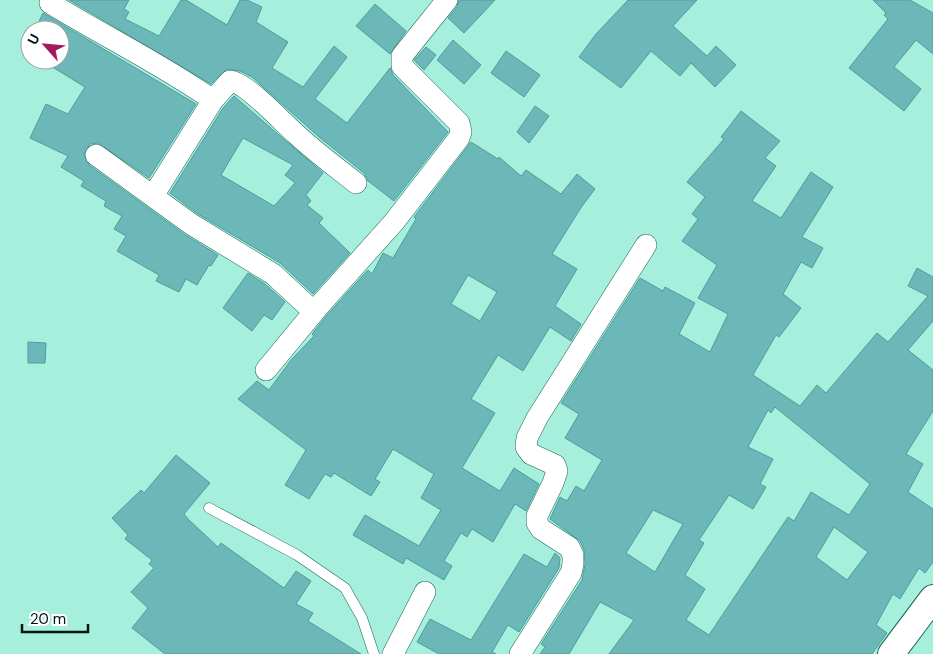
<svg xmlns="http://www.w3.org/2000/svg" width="933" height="654" font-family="'DM Sans',sans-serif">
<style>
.building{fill:#6cb8b9;stroke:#4f9c9d;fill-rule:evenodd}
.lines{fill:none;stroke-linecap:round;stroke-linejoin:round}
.service-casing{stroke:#196557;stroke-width:11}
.minor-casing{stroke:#196557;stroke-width:22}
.tertiary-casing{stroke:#196557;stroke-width:28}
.service{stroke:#fff;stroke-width:10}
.minor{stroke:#fff;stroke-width:21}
.tertiary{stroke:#fff;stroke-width:26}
</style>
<rect width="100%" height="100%" fill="#a7efdd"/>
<path class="building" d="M 69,0 L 129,0 L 124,9 L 129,12 L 125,19 L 159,36 L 181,0 L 186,0 L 227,25 L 240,0 L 247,0 L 262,7 L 256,22 L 288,42 L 272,68 L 303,87 L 334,46 L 347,57 L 315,99 L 347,123 L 390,68 L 393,75 L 448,132 L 394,201 L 368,181 L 364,173 L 319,137 L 252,77 L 240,71 L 227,69 L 211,84 Z
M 459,0 L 495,0 L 464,33 L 448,18 L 457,7 Z
M 628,0 L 697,0 L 673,26 L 707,56 L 716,46 L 736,65 L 715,87 L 691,63 L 680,76 L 651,51 L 621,88 L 579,57 L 596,34 Z
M 873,0 L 910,0 L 933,13 L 933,54 L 916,40 L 894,67 L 921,89 L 904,111 L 849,68 L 888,19 L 884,15 L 886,13 Z
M 375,4 L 406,31 L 390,54 L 356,26 Z
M 43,13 L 196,104 L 149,178 L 98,143 L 90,144 L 84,154 L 89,165 L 184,234 L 218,255 L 211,266 L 209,265 L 197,285 L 186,279 L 179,292 L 156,281 L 159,275 L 117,251 L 126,236 L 114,229 L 122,216 L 104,206 L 106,201 L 81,186 L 84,181 L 61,167 L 68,156 L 30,138 L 46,104 L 68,114 L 85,87 L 41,60 L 60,60 L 60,30 L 35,30 Z
M 453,40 L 481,65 L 464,84 L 437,60 Z
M 426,47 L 436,55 L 424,70 L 414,60 Z
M 506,51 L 540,75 L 524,97 L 491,73 Z
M 234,96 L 323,173 L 306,195 L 311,201 L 307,205 L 323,218 L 319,223 L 350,253 L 313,294 L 280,263 L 198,214 L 170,193 L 223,108 ZM 243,138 L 293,165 L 285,175 L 295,183 L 274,206 L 221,175 Z
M 535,106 L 549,116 L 529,143 L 517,132 Z
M 741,111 L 780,141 L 765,158 L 776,166 L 752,201 L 781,218 L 811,172 L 833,187 L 802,237 L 823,248 L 812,268 L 801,262 L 783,294 L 801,308 L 779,337 L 776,335 L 753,375 L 800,406 L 817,385 L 826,393 L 877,333 L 888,342 L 928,296 L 908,286 L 917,268 L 933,277 L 933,321 L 908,350 L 933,370 L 933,411 L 906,454 L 923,464 L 908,492 L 933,509 L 933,562 L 925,573 L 919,568 L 900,599 L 893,594 L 876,625 L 887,633 L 872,654 L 609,654 L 634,620 L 600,602 L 569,654 L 540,654 L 545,647 L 541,644 L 582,580 L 585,564 L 584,550 L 580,541 L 550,519 L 560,497 L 567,501 L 576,486 L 584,491 L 602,460 L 565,438 L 579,414 L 561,403 L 640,278 L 663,291 L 665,287 L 695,303 L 679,334 L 710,352 L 728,314 L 698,298 L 717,265 L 682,241 L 698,219 L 692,214 L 705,197 L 687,182 L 724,139 L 721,137 ZM 775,407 L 870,484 L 849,515 L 811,492 L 794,521 L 788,517 L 709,635 L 686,620 L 705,589 L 685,575 L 704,543 L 699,540 L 729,495 L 753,509 L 766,487 L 760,484 L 773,459 L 748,447 L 768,410 L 771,413 ZM 653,510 L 683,524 L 655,572 L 626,553 ZM 834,527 L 868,552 L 847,580 L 816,557 Z
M 471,142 L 498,159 L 499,157 L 521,176 L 526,170 L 561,194 L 577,174 L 595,189 L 582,206 L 552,254 L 577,269 L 555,306 L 581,324 L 571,341 L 550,327 L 523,371 L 498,355 L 471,399 L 495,413 L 462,468 L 500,491 L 514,468 L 539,484 L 526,511 L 515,504 L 493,542 L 472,529 L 467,537 L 461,533 L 444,561 L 452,566 L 444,580 L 406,558 L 403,564 L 353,535 L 365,515 L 419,546 L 441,510 L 421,498 L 434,474 L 393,449 L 375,479 L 380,482 L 371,496 L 334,473 L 331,477 L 325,474 L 309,499 L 285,485 L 306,450 L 238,399 L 257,381 L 269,390 L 291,360 L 314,336 L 312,334 L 327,315 L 368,270 L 372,274 L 383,253 L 393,258 L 416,219 L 414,217 ZM 468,275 L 497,292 L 480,321 L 451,304 Z
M 248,273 L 265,284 L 285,302 L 272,320 L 264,315 L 252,331 L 223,308 Z
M 28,342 L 46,343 L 45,363 L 28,363 Z
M 176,455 L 210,483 L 184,514 L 189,520 L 218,547 L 221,543 L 284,588 L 296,571 L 311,581 L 296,604 L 313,613 L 308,621 L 361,654 L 165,654 L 132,628 L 148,608 L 131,592 L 154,568 L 149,564 L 152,560 L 125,539 L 128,535 L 112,518 L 141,490 L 144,493 Z
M 555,553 L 560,558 L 559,568 L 519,632 L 508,625 L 492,652 L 496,654 L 439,654 L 417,642 L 430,619 L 471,640 L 524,554 L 547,567 Z"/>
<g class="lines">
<g class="service-casing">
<path id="service" d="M 209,508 L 297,555 L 345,588 L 362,618 L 374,654"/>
</g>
<g class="minor-casing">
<path id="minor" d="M 50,3 C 104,36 161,64 213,100 L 230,81 C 246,82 282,122 296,134 C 315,152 336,167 356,183
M 96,155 L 191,224 L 273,274 L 314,312
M 153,196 L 213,100
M 266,370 L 318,307 L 394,222 L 459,138 L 461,132 L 459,123 L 402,66 L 402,56 L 447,0
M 393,654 L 425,592
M 520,654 L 571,573 L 573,564 L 573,555 L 569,547 L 541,529 L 537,523 L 537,516 L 553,483 L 557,471 L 555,465 L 531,454 L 526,447 L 527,438 L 537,418 L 646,245"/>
</g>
<g class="tertiary-casing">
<path id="tertiary" d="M 891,654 L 933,598"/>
</g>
<use href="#service" class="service"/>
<use href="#minor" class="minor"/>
<use href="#tertiary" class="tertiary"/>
</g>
<g transform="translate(45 45) rotate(297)"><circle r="24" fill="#ffffff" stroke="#99a2a0"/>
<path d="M0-4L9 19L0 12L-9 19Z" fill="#a5195f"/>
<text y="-8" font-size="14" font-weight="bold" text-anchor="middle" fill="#001611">U</text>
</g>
<path d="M22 624v8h66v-8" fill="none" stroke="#001611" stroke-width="2.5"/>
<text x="30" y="624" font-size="15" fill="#001611" stroke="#ffffff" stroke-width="4" paint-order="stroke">20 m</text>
</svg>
